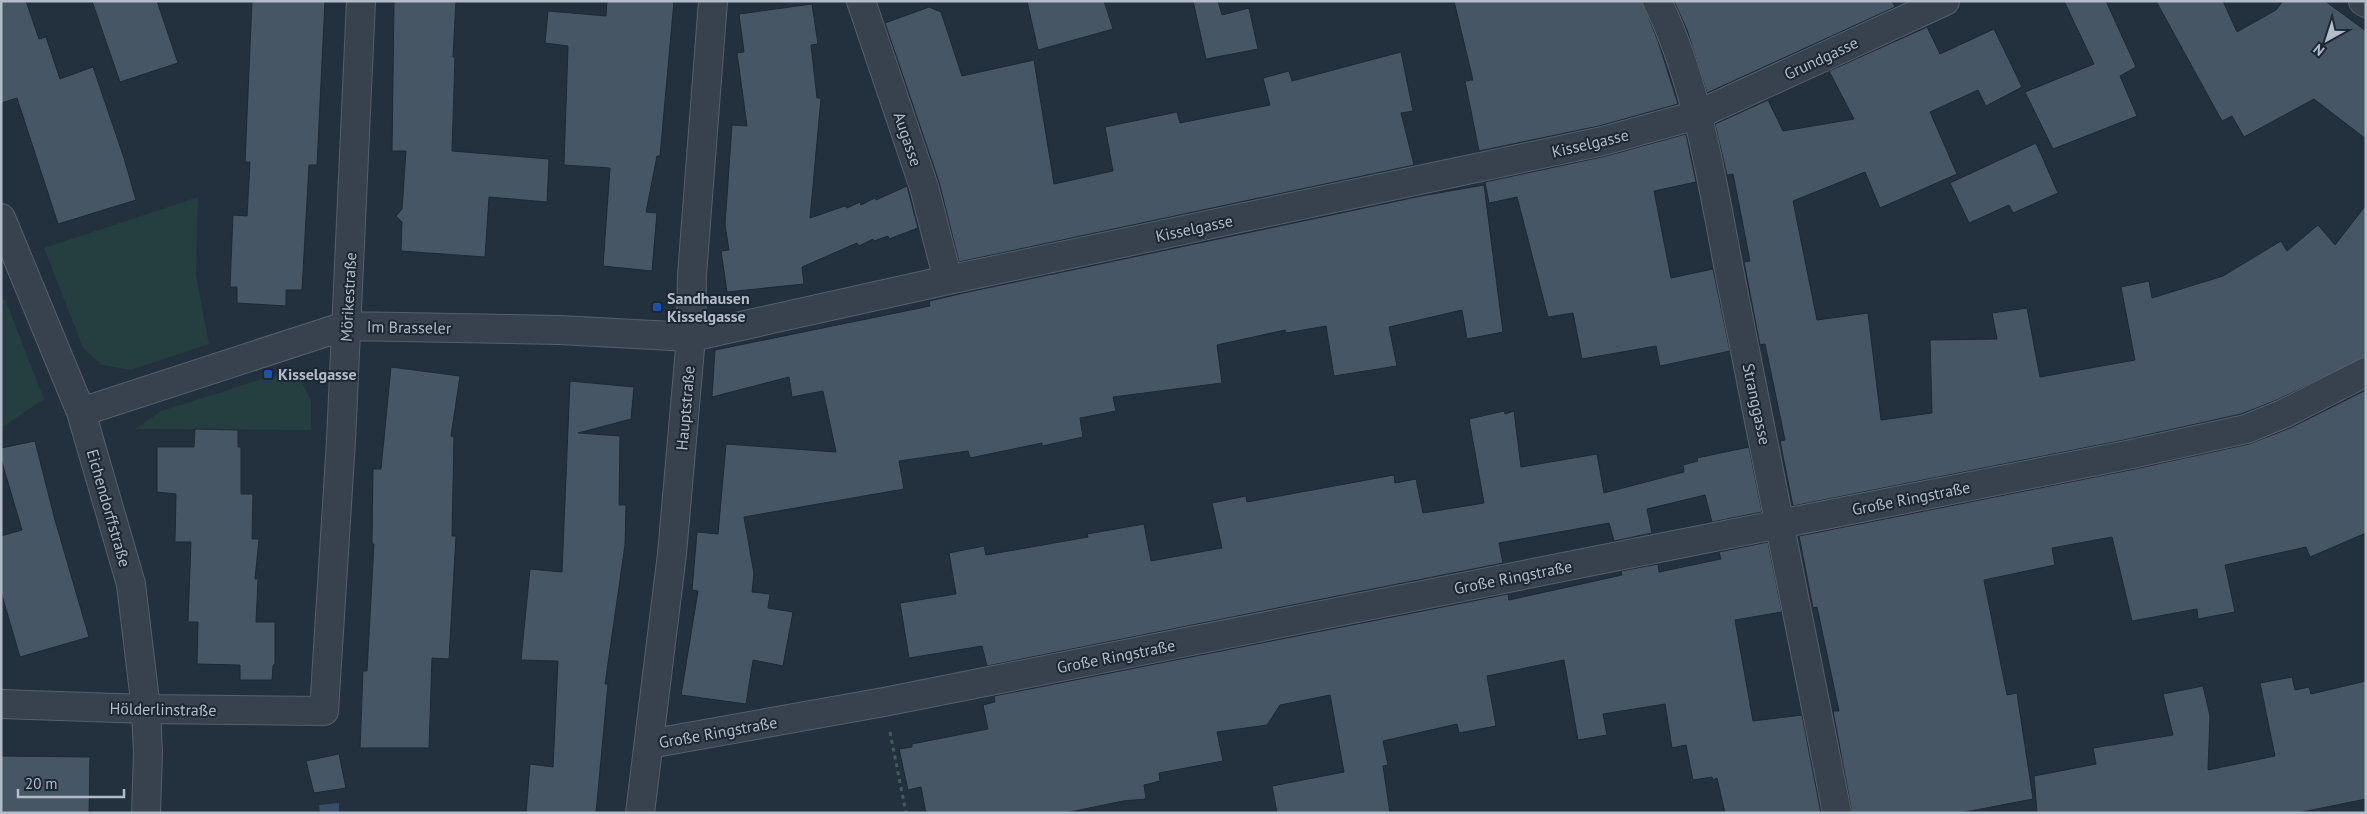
<svg xmlns="http://www.w3.org/2000/svg" width="2367" height="814" font-family="'PT Sans',sans-serif">
<style>
.green{fill:#253e3f}
.water{fill:#364d65}
.building{fill:#475664;stroke:#1e2935}
.lines{fill:none;stroke-linecap:round;stroke-linejoin:round}
.minor-casing{stroke:#55606c;stroke-width:30}
.path{stroke:#435b5c;stroke-width:3;stroke-dasharray:4 4;stroke-linecap:butt}
.minor{stroke:#37424e;stroke-width:28}
.transit-dot{fill:#1a4fb4;stroke:#1c2733;stroke-width:2}
.labels{text-anchor:middle;stroke-width:4;stroke-linejoin:round;paint-order:stroke}
.street-label{font-size:16px;fill:#b3bdc9;stroke:#1c2733}
.poi-label{font-size:16px;font-weight:bold;fill:#b3bdc9;stroke:#1c2733;text-anchor:start}
</style>
<rect width="100%" height="100%" fill="#23303e"/>
<path class="green" d="M 198,197 L 196,275 L 209,344 L 131,370 L 102,365 L 83,348 L 44,248 Z
M 5,299 L 44,399 L 1,428 L 1,301 Z
M 284,372 L 302,383 L 311,400 L 311,430 L 135,429 L 161,411 Z"/>
<path class="water" d="M 339,803 L 339,813 L 320,813 L 319,805 Z"/>
<path class="building" d="M 1,1 L 26,1 L 39,39 L 46,37 L 60,79 L 93,67 L 124,158 L 136,200 L 58,224 L 17,98 L 1,103 Z
M 92,1 L 157,1 L 178,63 L 120,82 Z
M 252,1 L 325,1 L 317,165 L 309,165 L 302,290 L 286,290 L 286,306 L 237,303 L 237,287 L 230,287 L 233,215 L 247,216 L 250,162 L 245,162 Z
M 394,1 L 456,1 L 453,57 L 455,57 L 452,151 L 549,159 L 547,202 L 489,197 L 485,257 L 401,251 L 402,222 L 396,216 L 402,209 L 406,151 L 392,151 Z
M 607,1 L 674,1 L 660,156 L 657,156 L 646,212 L 657,213 L 652,271 L 603,266 L 610,168 L 564,165 L 568,46 L 545,43 L 548,11 L 606,16 Z
M 1027,1 L 1104,1 L 1113,29 L 1038,50 Z
M 1193,1 L 1218,1 L 1222,15 L 1249,8 L 1258,49 L 1206,59 Z
M 1454,1 L 1642,1 L 1658,41 L 1678,104 L 1599,126 L 1479,151 L 1465,81 L 1473,80 Z
M 1674,1 L 1892,1 L 1895,7 L 1707,93 L 1687,30 Z
M 2064,1 L 2106,1 L 2136,67 L 2120,76 L 2137,116 L 2053,149 L 2025,92 L 2094,64 Z
M 2156,1 L 2223,1 L 2237,32 L 2276,10 L 2283,1 L 2325,1 L 2366,31 L 2366,139 L 2314,99 L 2244,137 L 2232,116 L 2222,121 Z
M 812,4 L 818,44 L 811,45 L 817,98 L 821,98 L 810,218 L 845,206 L 847,208 L 860,202 L 861,205 L 875,198 L 876,200 L 907,186 L 918,228 L 889,239 L 888,236 L 874,241 L 873,239 L 859,246 L 857,243 L 802,267 L 804,284 L 727,292 L 721,251 L 729,250 L 725,225 L 732,125 L 747,126 L 737,53 L 744,52 L 739,14 Z
M 929,7 L 941,12 L 962,76 L 1034,60 L 1054,184 L 1113,171 L 1105,127 L 1177,112 L 1180,123 L 1270,105 L 1263,78 L 1289,71 L 1292,81 L 1401,52 L 1413,111 L 1401,113 L 1414,165 L 959,262 L 939,182 L 885,23 Z
M 1927,27 L 1940,54 L 1994,29 L 2022,87 L 1986,106 L 1978,90 L 1930,112 L 1957,174 L 1880,208 L 1865,172 L 1793,201 L 1817,320 L 1868,313 L 1881,420 L 1932,413 L 1930,340 L 1997,339 L 1992,313 L 2027,308 L 2040,377 L 2135,360 L 2121,287 L 2149,281 L 2152,298 L 2223,276 L 2281,241 L 2287,251 L 2318,225 L 2335,245 L 2366,205 L 2366,357 L 2277,400 L 2241,414 L 2124,440 L 1793,506 L 1780,441 L 1785,440 L 1765,344 L 1760,345 L 1744,262 L 1750,261 L 1733,174 L 1727,175 L 1715,124 L 1768,100 L 1783,131 L 1854,119 L 1829,71 Z
M 1686,134 L 1696,182 L 1654,191 L 1671,278 L 1713,269 L 1730,351 L 1660,366 L 1656,346 L 1582,359 L 1573,313 L 1548,317 L 1517,197 L 1489,203 L 1485,182 L 1606,156 Z
M 2036,143 L 2058,193 L 2013,213 L 2009,205 L 1969,223 L 1950,183 Z
M 1484,185 L 1503,332 L 1467,339 L 1462,310 L 1389,327 L 1397,366 L 1334,376 L 1326,326 L 1286,333 L 1285,330 L 1217,345 L 1222,383 L 1113,397 L 1116,411 L 1080,418 L 1083,437 L 1042,446 L 1042,443 L 970,458 L 968,451 L 899,461 L 904,489 L 744,517 L 754,574 L 752,592 L 770,594 L 768,608 L 793,612 L 783,666 L 753,660 L 746,704 L 681,695 L 698,591 L 692,590 L 697,532 L 718,534 L 726,444 L 836,452 L 823,391 L 792,397 L 789,377 L 712,397 L 715,350 L 930,306 L 929,301 L 968,292 L 1421,196 Z
M 391,367 L 460,376 L 451,436 L 454,437 L 452,536 L 456,536 L 449,659 L 432,658 L 429,748 L 360,748 L 363,671 L 367,671 L 374,544 L 372,544 L 373,469 L 381,469 Z
M 570,381 L 634,387 L 631,419 L 578,433 L 620,436 L 619,505 L 626,505 L 625,545 L 605,684 L 608,684 L 596,813 L 526,813 L 530,764 L 553,767 L 558,661 L 521,660 L 530,569 L 562,572 Z
M 2366,390 L 2366,533 L 2310,557 L 2306,547 L 2225,565 L 2235,612 L 2198,619 L 2197,609 L 2132,621 L 2112,537 L 2052,548 L 2055,565 L 1984,580 L 2007,695 L 2017,693 L 2033,799 L 1960,813 L 1852,813 L 1833,711 L 1839,711 L 1817,607 L 1813,608 L 1799,536 L 2130,470 L 2249,444 L 2290,428 Z
M 1504,411 L 1505,414 L 1514,411 L 1521,467 L 1597,454 L 1604,493 L 1684,472 L 1683,465 L 1698,461 L 1697,458 L 1749,447 L 1762,512 L 1712,522 L 1705,495 L 1647,509 L 1652,533 L 1614,541 L 1609,523 L 1499,543 L 1503,563 L 987,666 L 982,646 L 909,658 L 900,603 L 956,594 L 949,553 L 984,546 L 986,555 L 1088,537 L 1087,534 L 1144,524 L 1151,561 L 1222,548 L 1212,503 L 1246,496 L 1247,502 L 1394,475 L 1395,483 L 1416,479 L 1423,513 L 1484,503 L 1469,419 Z
M 195,429 L 238,430 L 238,447 L 241,447 L 241,494 L 253,494 L 252,539 L 259,539 L 255,579 L 258,579 L 256,622 L 275,622 L 275,664 L 273,665 L 272,680 L 240,680 L 240,665 L 197,664 L 198,622 L 188,622 L 191,542 L 175,542 L 176,494 L 157,492 L 157,447 L 194,447 Z
M 35,441 L 55,520 L 89,637 L 20,657 L 1,592 L 1,536 L 22,530 L 1,459 L 1,448 Z
M 1768,542 L 1782,612 L 1735,620 L 1753,721 L 1802,715 L 1821,813 L 1725,813 L 1717,778 L 1713,780 L 1712,777 L 1693,780 L 1686,745 L 1672,748 L 1665,704 L 1603,714 L 1607,735 L 1578,740 L 1564,660 L 1487,676 L 1496,726 L 1459,733 L 1457,724 L 1383,741 L 1388,765 L 1383,766 L 1390,813 L 1277,813 L 1272,786 L 1344,772 L 1330,695 L 1280,705 L 1267,725 L 1217,732 L 1223,761 L 1159,773 L 1160,781 L 1144,785 L 1146,799 L 1123,801 L 1065,813 L 926,813 L 921,787 L 908,790 L 899,749 L 912,747 L 912,744 L 988,729 L 983,705 L 995,702 L 994,696 L 1508,594 L 1509,600 L 1622,575 L 1621,571 L 1658,564 L 1659,572 L 1721,559 L 1719,552 Z
M 2292,677 L 2295,690 L 2309,687 L 2311,694 L 2366,681 L 2366,799 L 2297,813 L 2037,813 L 2034,776 L 2096,764 L 2093,748 L 2173,735 L 2163,694 L 2203,686 L 2210,716 L 2208,770 L 2275,756 L 2260,683 Z
M 339,754 L 346,788 L 314,793 L 306,761 Z
M 1,756 L 90,757 L 89,813 L 1,813 Z"/>
<g class="lines">
<g class="minor-casing">
<path id="minor" d="M 861,1 L 924,187 L 948,280
M 1657,1 C 1701,89 1715,203 1735,300 C 1770,471 1804,642 1837,813
M 2363,1 L 2366,3
M 1,218 L 81,412 L 131,584 L 146,709 L 148,753 L 146,813
M 81,412 L 345,326 L 559,330 L 691,337 L 948,280 L 1603,141 L 1697,115 L 1945,1
M 1,704 L 146,709 L 324,711 L 341,441 L 361,1
M 649,744 L 884,702 L 2127,455 L 2246,429 L 2283,414 L 2366,372
M 640,813 L 672,554 L 691,337 L 692,275 L 713,1"/>
</g>
<path class="path" d="M 890,732 L 906,813"/>
<use href="#minor" class="minor"/>
</g>
<g class="transit-dot">
<rect x="652" y="302" width="10" height="10" rx="2.5"/>
<rect x="263" y="369" width="10" height="10" rx="2.5"/>
</g>
<g class="labels">
<g class="street-label">
<text transform="translate(1821 58) rotate(-25)" y="6">Grundgasse</text>
<text transform="translate(908 139) rotate(71)" y="6">Augasse</text>
<text transform="translate(1590 143) rotate(-13)" y="6">Kisselgasse</text>
<text transform="translate(1194 228) rotate(-12)" y="6">Kisselgasse</text>
<text transform="translate(348 297) rotate(-87)" y="6">Mörikestraße</text>
<text transform="translate(409 327) rotate(1)" y="6">Im Brasseler</text>
<text transform="translate(1757 404) rotate(78)" y="6">Stranggasse</text>
<text transform="translate(685 408) rotate(-85)" y="6">Hauptstraße</text>
<text transform="translate(1911 498) rotate(-11)" y="6">Große Ringstraße</text>
<text transform="translate(109 508) rotate(74)" y="6">Eichendorffstraße</text>
<text transform="translate(1513 577) rotate(-11)" y="6">Große Ringstraße</text>
<text transform="translate(1116 656) rotate(-11)" y="6">Große Ringstraße</text>
<text transform="translate(163 709) rotate(1)" y="6">Hölderlinstraße</text>
<text transform="translate(718 732) rotate(-10)" y="6">Große Ringstraße</text>
</g>
<g class="poi-label">
<text x="667" y="304">Sandhausen<tspan x="667" dy="18">Kisselgasse</tspan></text>
<text x="278" y="380">Kisselgasse</text>
</g>
</g>
<rect width="2367" height="814" fill="none" stroke="#b3bdc9" stroke-width="5"/>
<g transform="translate(2327 40) rotate(219)" stroke="#1c2733" stroke-width="4" paint-order="stroke">
<path d="M0-4L9 19L0 12L-9 19Z" fill="#b3bdc9"/>
<text y="-8" font-size="14" font-weight="bold" text-anchor="middle" fill="#b3bdc9">N</text>
</g>
<path d="M18 789v8h106v-8" fill="none" stroke="#b3bdc9" stroke-width="2.5"/>
<text x="25" y="789" font-size="15" fill="#b3bdc9" stroke="#1c2733" stroke-width="4" paint-order="stroke">20 m</text>
</svg>
